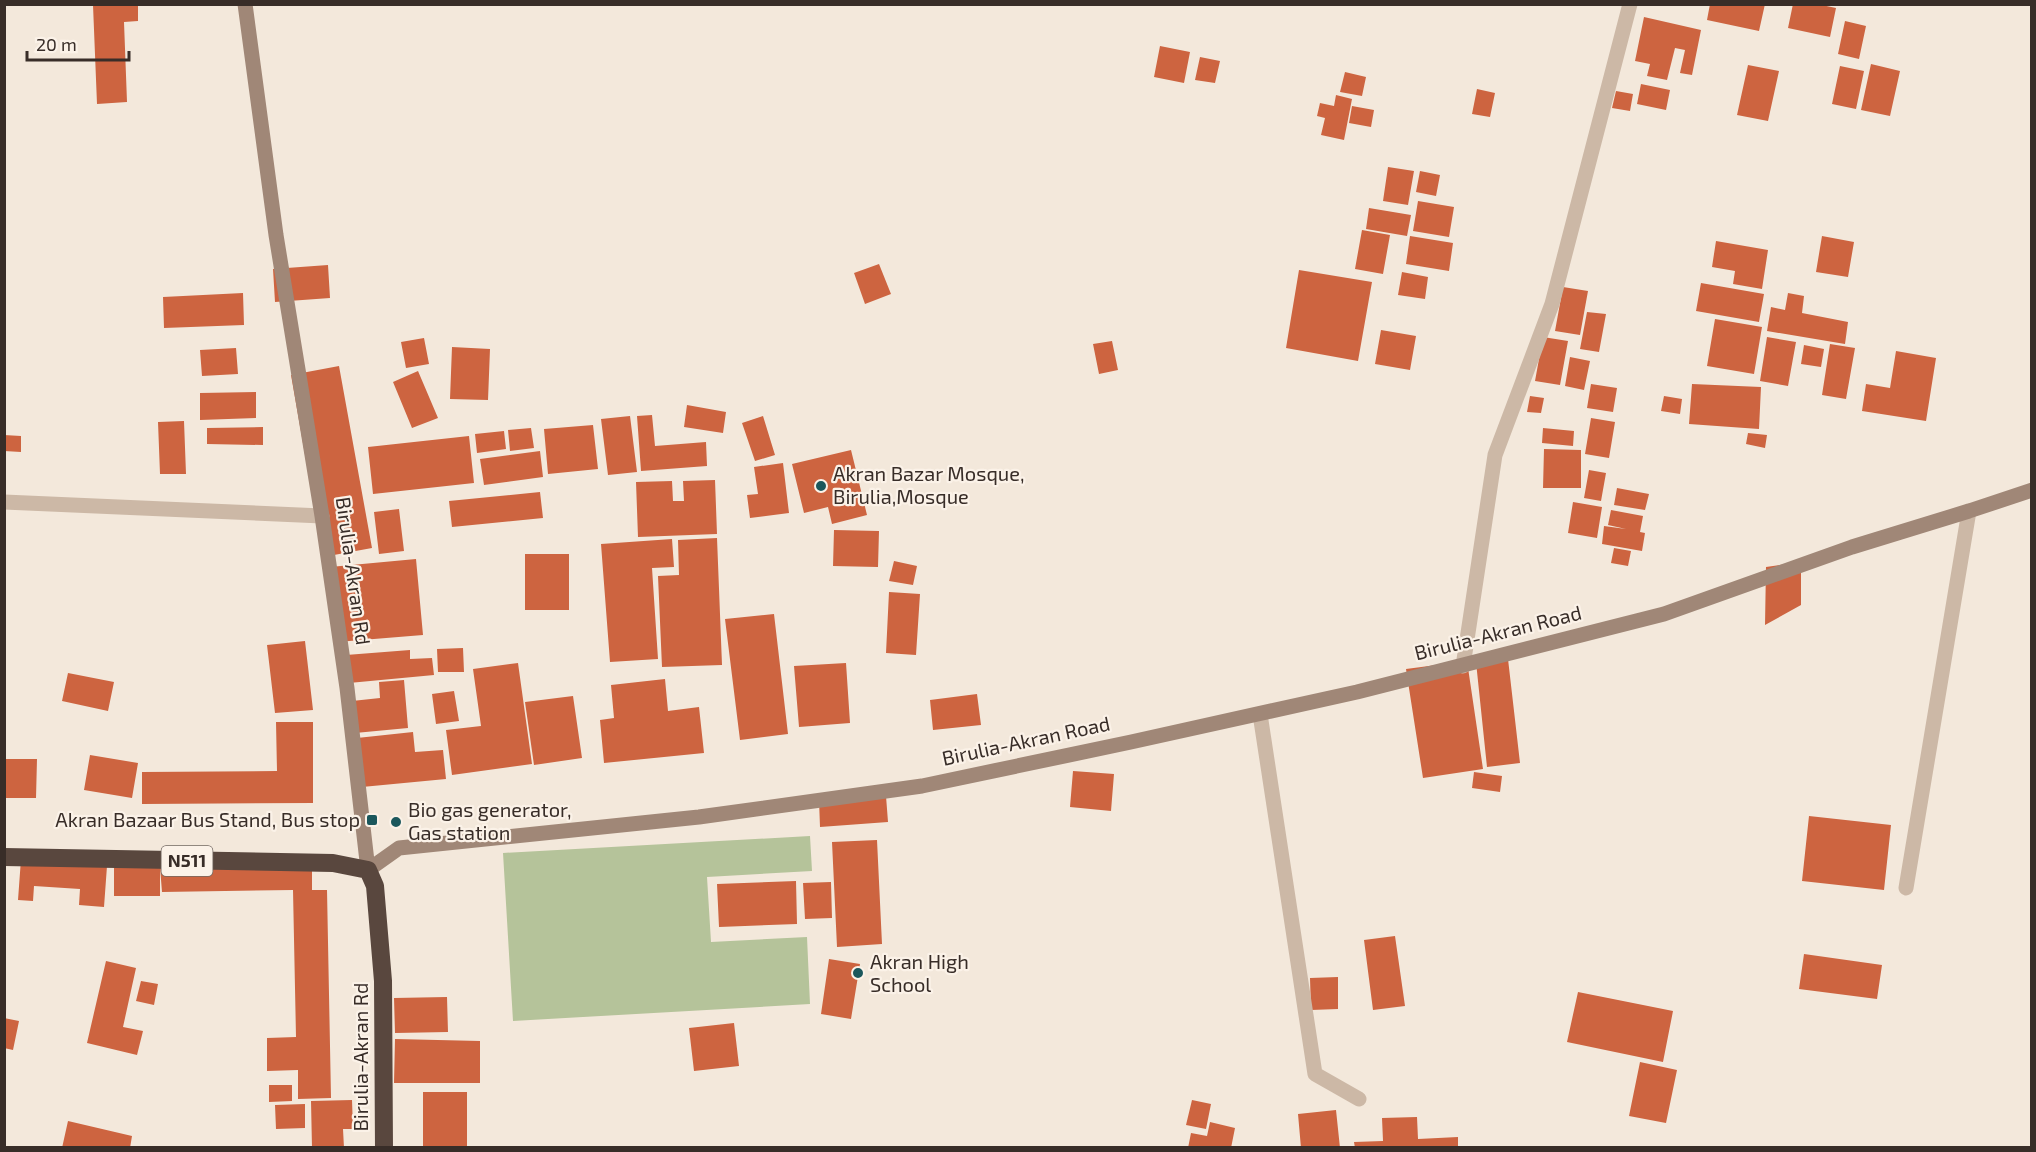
<svg xmlns="http://www.w3.org/2000/svg" width="2036" height="1152" font-family="'Exo 2',sans-serif">
<style>
.green{fill:#b5c39a}
.building{fill:#cd6440}
.lines{fill:none;stroke-linecap:round;stroke-linejoin:round}
.street{stroke:#ccb8a6;stroke-width:15}
.secondary{stroke:#a08777;stroke-width:15}
.highway{stroke:#59473e;stroke-width:18}
.poi-dot{fill:#1b575c;stroke:#fbf2e8;stroke-width:2}
.labels{text-anchor:middle;stroke-width:4.5;stroke-linejoin:round;paint-order:stroke}
.shield{fill:#fbf2e8;stroke:#726862;stroke-width:1.5}
.shield-label{font-size:18px;font-weight:bold;fill:#382d28}
.poi-label{font-size:20px;fill:#382d28;stroke:#fbf2e8;text-anchor:start}
.street-label{font-size:20px;fill:#382d28;stroke:#fbf2e8}
</style>
<rect width="100%" height="100%" fill="#f3e8db"/>
<path class="green" d="M 810,836 L 812,871 L 707,877 L 711,942 L 807,937 L 810,1004 L 513,1021 L 503,853 Z"/>
<path class="building" d="M 1710,4 L 1765,4 L 1759,31 L 1707,20 Z
M 1793,4 L 1817,4 L 1836,8 L 1830,37 L 1788,28 Z
M 93,5 L 138,5 L 138,21 L 124,22 L 127,102 L 97,104 Z
M 1644,17 L 1701,30 L 1692,75 L 1680,73 L 1685,50 L 1675,48 L 1667,80 L 1647,76 L 1650,64 L 1635,61 Z
M 1845,21 L 1866,26 L 1859,59 L 1838,54 Z
M 1160,46 L 1190,52 L 1184,83 L 1154,77 Z
M 1200,57 L 1220,61 L 1215,83 L 1195,80 Z
M 1871,64 L 1900,71 L 1890,116 L 1861,110 Z
M 1748,65 L 1779,71 L 1768,121 L 1737,115 Z
M 1840,66 L 1864,71 L 1856,109 L 1832,104 Z
M 1345,72 L 1366,77 L 1362,96 L 1340,92 Z
M 1641,84 L 1670,90 L 1666,110 L 1637,104 Z
M 1477,89 L 1495,93 L 1490,117 L 1472,114 Z
M 1616,91 L 1633,94 L 1630,111 L 1612,108 Z
M 1336,95 L 1352,99 L 1344,140 L 1321,135 L 1325,118 L 1317,116 L 1320,103 L 1334,106 Z
M 1352,106 L 1374,110 L 1371,127 L 1349,123 Z
M 1388,167 L 1414,171 L 1408,205 L 1383,201 Z
M 1420,171 L 1440,175 L 1436,196 L 1416,192 Z
M 1418,201 L 1454,207 L 1449,237 L 1413,231 Z
M 1369,208 L 1411,215 L 1407,236 L 1366,229 Z
M 1362,230 L 1390,235 L 1383,274 L 1355,269 Z
M 1410,236 L 1453,243 L 1449,271 L 1406,264 Z
M 1822,236 L 1854,242 L 1848,277 L 1816,272 Z
M 1716,241 L 1768,250 L 1762,289 L 1733,284 L 1735,271 L 1712,267 Z
M 879,264 L 891,294 L 865,304 L 854,273 Z
M 328,265 L 330,298 L 275,302 L 273,269 Z
M 1299,270 L 1372,282 L 1358,361 L 1286,348 Z
M 1402,272 L 1428,277 L 1425,299 L 1398,295 Z
M 1701,283 L 1764,294 L 1759,322 L 1696,311 Z
M 1563,287 L 1588,291 L 1580,335 L 1555,331 Z
M 243,293 L 244,325 L 164,328 L 163,297 Z
M 1788,293 L 1804,296 L 1802,313 L 1848,322 L 1845,344 L 1767,331 L 1771,307 L 1785,310 Z
M 1587,312 L 1606,314 L 1599,352 L 1580,349 Z
M 1715,319 L 1762,327 L 1754,374 L 1707,366 Z
M 1381,330 L 1416,336 L 1410,370 L 1375,364 Z
M 1543,337 L 1568,341 L 1560,385 L 1535,381 Z
M 1767,337 L 1796,342 L 1788,386 L 1760,381 Z
M 424,338 L 429,364 L 406,368 L 401,342 Z
M 1112,341 L 1118,370 L 1099,374 L 1093,344 Z
M 1830,344 L 1855,348 L 1846,399 L 1822,395 Z
M 1804,345 L 1824,349 L 1821,367 L 1801,364 Z
M 452,347 L 490,349 L 488,400 L 450,399 Z
M 236,348 L 238,374 L 202,376 L 200,350 Z
M 1896,351 L 1936,358 L 1926,421 L 1862,411 L 1866,384 L 1890,388 Z
M 1570,357 L 1590,361 L 1584,390 L 1565,386 Z
M 339,366 L 372,548 L 323,557 L 291,375 Z
M 418,371 L 438,418 L 412,428 L 393,382 Z
M 1591,384 L 1617,388 L 1613,412 L 1587,408 Z
M 1692,384 L 1761,387 L 1759,429 L 1689,424 Z
M 256,392 L 256,418 L 200,420 L 200,393 Z
M 1530,396 L 1544,398 L 1541,413 L 1527,412 Z
M 1664,396 L 1682,399 L 1680,414 L 1661,411 Z
M 687,405 L 726,412 L 723,433 L 684,427 Z
M 652,415 L 655,446 L 706,442 L 707,466 L 641,471 L 637,416 Z
M 630,416 L 637,472 L 608,475 L 601,419 Z
M 763,416 L 775,455 L 755,461 L 742,423 Z
M 1591,418 L 1615,422 L 1609,458 L 1585,454 Z
M 184,421 L 186,474 L 160,474 L 158,422 Z
M 593,425 L 598,469 L 548,474 L 544,429 Z
M 263,427 L 263,445 L 207,444 L 207,428 Z
M 531,428 L 534,448 L 510,451 L 508,430 Z
M 1543,428 L 1574,431 L 1573,446 L 1542,443 Z
M 504,431 L 506,449 L 477,453 L 475,434 Z
M 1748,433 L 1767,435 L 1765,448 L 1746,444 Z
M 4,435 L 21,436 L 21,452 L 4,451 Z
M 469,436 L 474,483 L 373,494 L 368,447 Z
M 1544,449 L 1581,450 L 1581,488 L 1543,488 Z
M 851,450 L 867,515 L 832,524 L 828,507 L 804,513 L 792,464 Z
M 540,451 L 543,477 L 484,485 L 480,459 Z
M 783,463 L 789,513 L 750,518 L 747,495 L 758,494 L 754,467 Z
M 1589,470 L 1606,473 L 1601,501 L 1584,498 Z
M 715,480 L 717,534 L 638,537 L 636,482 L 672,481 L 673,501 L 684,501 L 683,481 Z
M 1617,488 L 1649,494 L 1645,510 L 1614,505 Z
M 540,492 L 543,518 L 452,527 L 449,501 Z
M 1573,502 L 1602,507 L 1597,538 L 1568,533 Z
M 399,509 L 404,551 L 379,554 L 374,512 Z
M 1611,510 L 1643,516 L 1640,532 L 1645,533 L 1642,551 L 1602,544 L 1604,526 L 1626,529 L 1608,525 Z
M 834,530 L 879,531 L 878,567 L 833,566 Z
M 717,538 L 722,665 L 662,667 L 658,576 L 679,575 L 678,540 Z
M 672,539 L 674,567 L 652,568 L 658,659 L 610,662 L 601,544 Z
M 1614,548 L 1631,551 L 1628,566 L 1611,563 Z
M 525,554 L 569,554 L 569,610 L 525,610 Z
M 416,559 L 423,635 L 337,642 L 330,567 Z
M 894,561 L 917,566 L 913,585 L 889,581 Z
M 1801,562 L 1801,605 L 1765,625 L 1766,567 Z
M 889,592 L 920,594 L 916,655 L 886,653 Z
M 774,614 L 788,734 L 740,740 L 725,619 Z
M 305,641 L 313,710 L 275,713 L 267,645 Z
M 463,648 L 464,672 L 438,672 L 437,649 Z
M 410,650 L 410,659 L 432,658 L 434,675 L 349,683 L 346,655 Z
M 1508,659 L 1520,763 L 1487,767 L 1476,662 Z
M 1467,661 L 1483,769 L 1423,778 L 1406,669 Z
M 518,663 L 532,764 L 452,775 L 446,730 L 481,726 L 473,669 Z
M 846,663 L 850,723 L 799,727 L 794,666 Z
M 68,673 L 114,682 L 108,711 L 62,701 Z
M 665,679 L 668,711 L 699,707 L 704,753 L 604,763 L 600,720 L 614,718 L 611,685 Z
M 404,680 L 408,728 L 355,733 L 352,701 L 380,698 L 379,682 Z
M 454,691 L 459,721 L 436,724 L 432,694 Z
M 977,694 L 981,725 L 933,730 L 930,700 Z
M 573,696 L 582,758 L 534,765 L 525,702 Z
M 276,722 L 313,722 L 313,803 L 142,804 L 142,772 L 277,771 Z
M 413,732 L 415,752 L 443,750 L 446,779 L 362,787 L 357,738 Z
M 90,755 L 138,763 L 132,798 L 84,790 Z
M 5,759 L 37,759 L 36,798 L 5,798 Z
M 1073,771 L 1114,774 L 1111,811 L 1070,807 Z
M 1474,772 L 1502,776 L 1500,792 L 1472,788 Z
M 886,796 L 888,822 L 820,827 L 819,800 Z
M 1809,816 L 1891,825 L 1884,890 L 1802,881 Z
M 877,840 L 882,944 L 837,947 L 832,842 Z
M 312,856 L 312,890 L 327,890 L 331,1098 L 298,1099 L 298,1070 L 267,1071 L 267,1038 L 296,1037 L 293,890 L 162,892 L 160,867 L 160,896 L 114,896 L 114,863 Z
M 21,859 L 107,866 L 104,907 L 79,905 L 80,889 L 34,886 L 33,901 L 18,900 Z
M 796,881 L 797,924 L 719,927 L 717,884 Z
M 831,882 L 832,918 L 805,919 L 803,883 Z
M 1395,936 L 1405,1006 L 1373,1010 L 1364,940 Z
M 1804,954 L 1882,965 L 1877,999 L 1799,989 Z
M 829,959 L 860,964 L 851,1019 L 821,1014 Z
M 106,961 L 136,968 L 123,1027 L 143,1031 L 137,1055 L 87,1043 Z
M 1338,977 L 1338,1009 L 1311,1010 L 1310,978 Z
M 141,981 L 158,984 L 154,1005 L 136,1001 Z
M 1578,992 L 1673,1011 L 1663,1062 L 1567,1042 Z
M 447,997 L 448,1032 L 395,1033 L 394,998 Z
M 4,1018 L 19,1021 L 13,1050 L 4,1048 Z
M 734,1023 L 739,1066 L 694,1071 L 689,1028 Z
M 395,1039 L 480,1041 L 480,1083 L 394,1083 Z
M 1640,1062 L 1677,1070 L 1666,1123 L 1629,1116 Z
M 269,1085 L 292,1085 L 292,1101 L 269,1102 Z
M 423,1092 L 467,1092 L 467,1148 L 423,1148 Z
M 352,1100 L 353,1129 L 343,1129 L 344,1148 L 312,1148 L 311,1101 Z
M 1192,1100 L 1211,1104 L 1206,1129 L 1186,1125 Z
M 305,1104 L 305,1128 L 276,1129 L 275,1105 Z
M 1336,1110 L 1340,1148 L 1301,1148 L 1298,1114 Z
M 1417,1117 L 1418,1139 L 1458,1137 L 1458,1148 L 1355,1148 L 1354,1142 L 1383,1141 L 1382,1118 Z
M 68,1121 L 132,1136 L 130,1148 L 62,1148 Z
M 1210,1122 L 1235,1128 L 1231,1148 L 1188,1148 L 1191,1133 L 1207,1136 Z"/>
<g class="lines">
<path class="street" d="M 4,502 L 322,516
M 1463,666 L 1495,455 L 1552,304 L 1630,4
M 1260,714 L 1315,1074 L 1359,1099
M 1906,888 L 1969,511"/>
<path class="secondary" d="M 245,4 L 276,235 L 322,516 L 347,688 L 368,870 L 399,848 L 699,817 L 922,786 L 1131,742 L 1357,692 L 1664,614 L 1852,547 L 1969,511 L 2032,490"/>
<path class="highway" d="M 4,857 L 333,863 L 368,870 L 375,886 L 383,981 L 384,1148"/>
</g>
<g class="poi-dot">
<circle cx="821" cy="486" r="6"/>
<rect x="366" y="814" width="12" height="12" rx="3"/>
<circle cx="396" cy="822" r="6"/>
<circle cx="858" cy="973" r="6"/>
</g>
<g class="labels">
<rect class="shield" x="161.5" y="846" width="51" height="30" rx="4.5"/>
<g class="shield-label">
<text x="187" y="867">N511</text>
</g>
<g class="poi-label">
<text x="833" y="481">Akran Bazar Mosque,<tspan x="833" dy="23">Birulia,Mosque</tspan></text>
<text x="408" y="817">Bio gas generator,<tspan x="408" dy="23">Gas station</tspan></text>
<text x="360" y="827" text-anchor="end">Akran Bazaar Bus Stand, Bus stop</text>
<text x="870" y="969">Akran High<tspan x="870" dy="23">School</tspan></text>
</g>
<g class="street-label">
<text transform="translate(353 571) rotate(82)" y="7">Birulia-Akran Rd</text>
<text transform="translate(1498 633) rotate(-14)" y="7">Birulia-Akran Road</text>
<text transform="translate(1026 741) rotate(-12)" y="7">Birulia-Akran Road</text>
<text transform="translate(361 1057) rotate(-90)" y="7">Birulia-Akran Rd</text>
</g>
</g>
<rect width="2036" height="1152" fill="none" stroke="#382d28" stroke-width="12"/>
<path d="M27 51v9h102v-9" fill="none" stroke="#382d28" stroke-width="3"/>
<text x="36" y="51" font-size="18" fill="#382d28" stroke="#fbf2e8" stroke-width="4.5" paint-order="stroke">20 m</text>
</svg>
